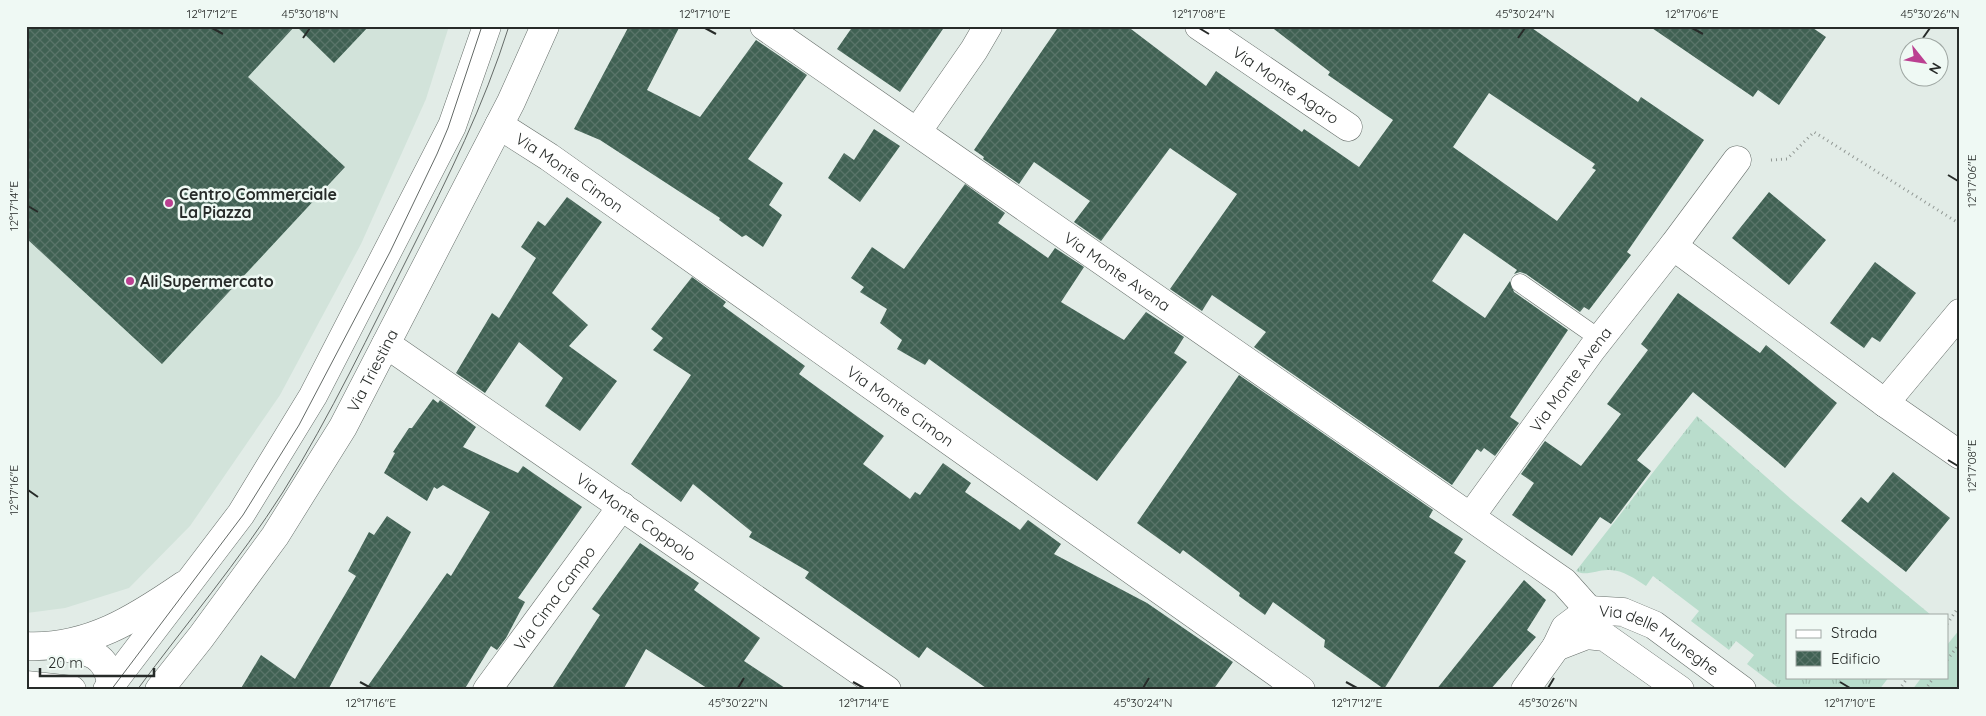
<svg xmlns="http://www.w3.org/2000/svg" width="1986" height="716" font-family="Quicksand,sans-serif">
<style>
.built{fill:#d2e3da}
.grass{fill:url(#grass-tufts)}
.park{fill:#b9ddcc}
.building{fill:url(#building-cross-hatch);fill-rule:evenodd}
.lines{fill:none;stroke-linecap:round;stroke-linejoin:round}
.lane-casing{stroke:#676f6b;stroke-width:19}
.street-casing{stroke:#676f6b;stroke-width:29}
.secondary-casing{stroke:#676f6b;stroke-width:29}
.path{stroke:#929995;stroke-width:3;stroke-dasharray:1 4;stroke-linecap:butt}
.lane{stroke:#fff;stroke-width:18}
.street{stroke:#fff;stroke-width:28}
.secondary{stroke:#fff;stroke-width:28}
.tram{stroke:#656b68;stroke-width:1}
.ticks{fill:none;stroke:#272b29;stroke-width:2}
.poi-dot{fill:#bb4091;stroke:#eff9f4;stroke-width:2}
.labels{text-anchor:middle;stroke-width:5;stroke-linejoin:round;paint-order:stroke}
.street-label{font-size:16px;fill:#272b29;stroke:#eff9f4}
.poi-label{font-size:16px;font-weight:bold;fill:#272b29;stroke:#eff9f4;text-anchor:start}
.neatline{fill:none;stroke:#272b29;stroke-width:2}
.ticks-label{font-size:12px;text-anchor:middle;fill:#272b29}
</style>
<defs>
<pattern id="grass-tufts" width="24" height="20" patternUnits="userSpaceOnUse" patternTransform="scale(1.25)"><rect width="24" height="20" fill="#b9ddcc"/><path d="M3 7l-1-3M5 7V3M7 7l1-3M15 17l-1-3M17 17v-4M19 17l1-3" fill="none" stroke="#9fbeaf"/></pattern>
<pattern id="building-cross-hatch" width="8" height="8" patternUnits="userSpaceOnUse" patternTransform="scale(1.25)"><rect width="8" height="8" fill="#406153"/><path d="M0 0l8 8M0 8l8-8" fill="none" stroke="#597469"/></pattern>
</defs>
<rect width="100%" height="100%" fill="#e2ece7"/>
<path class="built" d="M 26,26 L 449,26 L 426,99 L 361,244 L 280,395 L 190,526 L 129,588 L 65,608 L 27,613 Z"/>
<path class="grass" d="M 1697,416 L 1791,499 L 1931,615 L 1787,615 L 1787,677 L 1889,677 L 1879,690 L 1781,690 L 1747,664 L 1754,655 L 1736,641 L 1729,650 L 1691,621 L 1699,611 L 1653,576 L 1646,586 C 1635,579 1623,570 1610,570 C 1598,569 1586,577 1576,571 Z"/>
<path class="park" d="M 1960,629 L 1960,690 L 1912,690 L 1922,677 L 1947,677 L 1947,645 Z"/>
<path class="building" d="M 26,26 L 295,26 L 248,77 L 345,167 L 162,364 L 26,238 Z
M 296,26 L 369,26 L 334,63 Z
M 629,26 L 680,26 L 647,90 L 700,117 L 756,40 L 807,75 L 748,159 L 783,183 L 769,205 L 782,215 L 763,247 L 746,235 L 742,237 L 719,220 L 720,218 L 600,140 L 574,129 Z
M 853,26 L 945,26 L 900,92 L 837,49 Z
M 1059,26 L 1127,26 L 1206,86 L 1216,71 L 1302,132 L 1304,129 L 1359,167 L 1393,120 L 1328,75 L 1330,72 L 1270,26 L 1529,26 L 1638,102 L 1641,97 L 1704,140 L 1627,252 L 1631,255 L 1589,310 L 1584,307 L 1580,312 L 1526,274 L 1520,272 L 1514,274 L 1517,270 L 1464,233 L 1432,281 L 1485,318 L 1510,281 L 1514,292 L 1568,330 L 1510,417 L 1519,423 L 1495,456 L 1484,448 L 1481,452 L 1477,449 L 1452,485 L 1254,347 L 1266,332 L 1212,295 L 1202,311 L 1170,289 L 1237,194 L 1170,148 L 1101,241 L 1074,222 L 1090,201 L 1034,162 L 1019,184 L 983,159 L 984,157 L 974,150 ZM 1489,93 L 1595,164 L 1592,168 L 1596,170 L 1557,221 L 1453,147 Z
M 1649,26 L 1810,26 L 1826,37 L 1779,105 L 1758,90 L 1753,97 Z
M 874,129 L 900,146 L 860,202 L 828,178 L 844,153 L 854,160 Z
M 965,184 L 1005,213 L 998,223 L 1048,258 L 1055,248 L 1084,267 L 1061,302 L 1124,340 L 1146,312 L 1184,337 L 1174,353 L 1187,362 L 1097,481 L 929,359 L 925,365 L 897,349 L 902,340 L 880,323 L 887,309 L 860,292 L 864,287 L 851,278 L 872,247 L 904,269 Z
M 1769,192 L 1826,240 L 1789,285 L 1732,238 Z
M 567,197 L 602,222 L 552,293 L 588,325 L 569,346 L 617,381 L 580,431 L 545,406 L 563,378 L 519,342 L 485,393 L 456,373 L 492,313 L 499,318 L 536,258 L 521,247 L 538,221 L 545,226 Z
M 1875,262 L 1916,293 L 1880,342 L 1872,337 L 1864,348 L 1830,323 Z
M 692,277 L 726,302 L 723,306 L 805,366 L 799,374 L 884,436 L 863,464 L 910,499 L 915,492 L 920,495 L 943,463 L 971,483 L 965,492 L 1020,530 L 1028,520 L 1061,544 L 1054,554 L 1147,603 L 1233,662 L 1213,690 L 989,690 L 927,647 L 919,658 L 805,578 L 809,572 L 749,537 L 752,532 L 693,484 L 681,502 L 631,464 L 691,375 L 653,350 L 663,338 L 651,329 Z
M 1678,293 L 1760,353 L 1766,345 L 1837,403 L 1785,468 L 1693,392 L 1637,460 L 1651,471 L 1611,524 L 1600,517 L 1572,556 L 1512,515 L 1534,483 L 1521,474 L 1545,441 L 1581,466 L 1621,414 L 1607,404 L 1648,350 L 1641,344 Z
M 1239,375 L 1433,510 L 1429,517 L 1463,539 L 1454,553 L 1466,561 L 1384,689 L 1324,647 L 1325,640 L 1273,602 L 1265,615 L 1239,596 L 1240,593 L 1183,550 L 1180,554 L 1137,523 Z
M 433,399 L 438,403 L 440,400 L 476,427 L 463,447 L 518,473 L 523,466 L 582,507 L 518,598 L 525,602 L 506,638 L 497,650 L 491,646 L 464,690 L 365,690 L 447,573 L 451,576 L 490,512 L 443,485 L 437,489 L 434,487 L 427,501 L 384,473 L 395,453 L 393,452 L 409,428 L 412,428 Z
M 1893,472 L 1950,518 L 1906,572 L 1841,521 L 1861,497 L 1868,503 Z
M 387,516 L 411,532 L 328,690 L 240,690 L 261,655 L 295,679 L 356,576 L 348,571 L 369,532 L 374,535 Z
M 640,543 L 699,583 L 694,590 L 760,638 L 744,661 L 788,690 L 710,690 L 646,649 L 623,690 L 551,690 L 600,615 L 592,609 Z
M 1524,580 L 1546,600 L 1527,630 L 1536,637 L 1490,690 L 1436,690 Z"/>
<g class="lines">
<g class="lane-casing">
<path id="lane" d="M 1520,283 L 1600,339"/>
</g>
<g class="street-casing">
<g id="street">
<path id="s1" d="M 764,26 L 1564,582 L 1589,610"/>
<path id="s2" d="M 1199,26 L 1348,127"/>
<path id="s3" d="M 499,125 L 549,157 L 1301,690"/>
<path d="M 917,132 L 974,50 L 988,26"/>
<path d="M 1673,246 L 1737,160"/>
<path id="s4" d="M 386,344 L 887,690"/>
<path d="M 1885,403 L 1960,313"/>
<path id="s5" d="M 1471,516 L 1592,349 L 1673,246 L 1885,403 L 1960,455"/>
<path d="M 26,646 C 88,649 136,618 184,585"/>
<path d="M 61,647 C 88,650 108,654 111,685"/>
<path d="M 1556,647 L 1587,635 L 1605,637 L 1680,690"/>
<path d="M 26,685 L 72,690"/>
<path id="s6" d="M 487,690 L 622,506"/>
<path id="s7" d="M 1525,690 L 1556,647 L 1565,628 L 1589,610 L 1623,612 L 1654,625 L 1742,690"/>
</g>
</g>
<g class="secondary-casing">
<g id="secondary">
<path d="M 107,690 L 241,514 L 313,396 L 452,126 L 487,26"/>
<path id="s8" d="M 159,690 L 201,637 L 275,536 L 343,427 L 511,102 L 545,26"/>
</g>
</g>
<path class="path" d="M 1771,160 L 1787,159 L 1814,132 L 1960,224
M 1947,624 L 1960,605
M 1947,660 L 1960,643
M 1899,690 L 1908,677
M 1925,690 L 1934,677"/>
<use href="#lane" class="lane"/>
<use href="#street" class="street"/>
<use href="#secondary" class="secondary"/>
<path class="tram" d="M 111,690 L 243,515 L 299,425 L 390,252 L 437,154 L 448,128 L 482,26
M 137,690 C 186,624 239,561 283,492 C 331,415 370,332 411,251 C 449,175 483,108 509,26"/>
</g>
<path class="ticks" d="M 212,28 L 223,34M 705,28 L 716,34M 1199,28 L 1209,34M 1692,28 L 1703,34M 303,38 L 310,28M 1518,38 L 1525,28M 1923,38 L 1930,28M 1948,175 L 1958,181M 28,206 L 38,212M 1948,460 L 1958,466M 28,490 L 38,497M 360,682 L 371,688M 853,682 L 864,688M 1346,682 L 1357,688M 1840,682 L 1850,688M 738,688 L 744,678M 1143,688 L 1149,678M 1548,688 L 1554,678"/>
<g class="poi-dot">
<circle cx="169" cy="203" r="5"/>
<circle cx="130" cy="281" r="5"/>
</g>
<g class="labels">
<g class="street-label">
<text dy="6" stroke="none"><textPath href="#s2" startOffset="105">Via Monte Agaro</textPath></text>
<text dy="6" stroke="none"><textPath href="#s3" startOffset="85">Via Monte Cimon</textPath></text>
<text dy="6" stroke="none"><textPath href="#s1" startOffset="430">Via Monte Avena</textPath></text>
<text dy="6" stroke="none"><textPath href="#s8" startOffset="385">Via Triestina</textPath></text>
<text dy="6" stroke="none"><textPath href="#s5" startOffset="169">Via Monte Avena</textPath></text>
<text dy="6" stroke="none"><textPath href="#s3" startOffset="490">Via Monte Cimon</textPath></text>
<text dy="6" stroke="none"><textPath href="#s4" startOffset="304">Via Monte Coppolo</textPath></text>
<text dy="6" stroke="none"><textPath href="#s6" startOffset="114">Via Cima Campo</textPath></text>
<text dy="6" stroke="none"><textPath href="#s7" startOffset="182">Via delle Muneghe</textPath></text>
</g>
<g class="poi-label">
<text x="179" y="200">Centro Commerciale<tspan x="179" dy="18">La Piazza</tspan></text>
<text x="140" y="287">Ali Supermercato</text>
</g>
</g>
<rect width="1986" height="716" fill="none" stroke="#eff9f4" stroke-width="55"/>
<rect x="1786" y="614" width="162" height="65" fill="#eff9f4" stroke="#9fa7a3"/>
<rect x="1796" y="630" width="25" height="8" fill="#ffffff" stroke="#9fa7a3"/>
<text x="1831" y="638" font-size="15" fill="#272b29">Strada</text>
<rect x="1796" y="651" width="25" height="15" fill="url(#building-cross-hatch)" stroke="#9fa7a3"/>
<text x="1831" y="664" font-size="15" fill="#272b29">Edificio</text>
<g transform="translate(1924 62) rotate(120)"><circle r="24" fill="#eff9f4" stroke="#9fa7a3"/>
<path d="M0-4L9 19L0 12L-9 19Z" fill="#bb4091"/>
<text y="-8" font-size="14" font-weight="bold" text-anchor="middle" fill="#272b29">N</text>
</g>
<path d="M40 668v8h114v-8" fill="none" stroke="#272b29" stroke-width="2.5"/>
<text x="48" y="668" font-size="15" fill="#272b29" stroke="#eff9f4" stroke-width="4" paint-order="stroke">20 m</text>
<rect x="28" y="28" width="1930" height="660" class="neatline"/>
<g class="ticks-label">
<text x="212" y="18">12°17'12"E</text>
<text x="310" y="18">45°30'18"N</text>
<text x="705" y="18">12°17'10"E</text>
<text x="1199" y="18">12°17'08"E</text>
<text x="1525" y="18">45°30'24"N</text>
<text x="1692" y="18">12°17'06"E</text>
<text x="1930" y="18">45°30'26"N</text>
<text transform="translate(1972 181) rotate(-90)" y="4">12°17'06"E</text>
<text transform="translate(14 206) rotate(-90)" y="4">12°17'14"E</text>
<text transform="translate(1972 466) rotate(-90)" y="4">12°17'08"E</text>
<text transform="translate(14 490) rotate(-90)" y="4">12°17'16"E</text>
<text x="371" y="707">12°17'16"E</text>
<text x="738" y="707">45°30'22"N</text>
<text x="864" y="707">12°17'14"E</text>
<text x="1143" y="707">45°30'24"N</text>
<text x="1357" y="707">12°17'12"E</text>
<text x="1548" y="707">45°30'26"N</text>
<text x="1850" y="707">12°17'10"E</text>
</g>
</svg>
